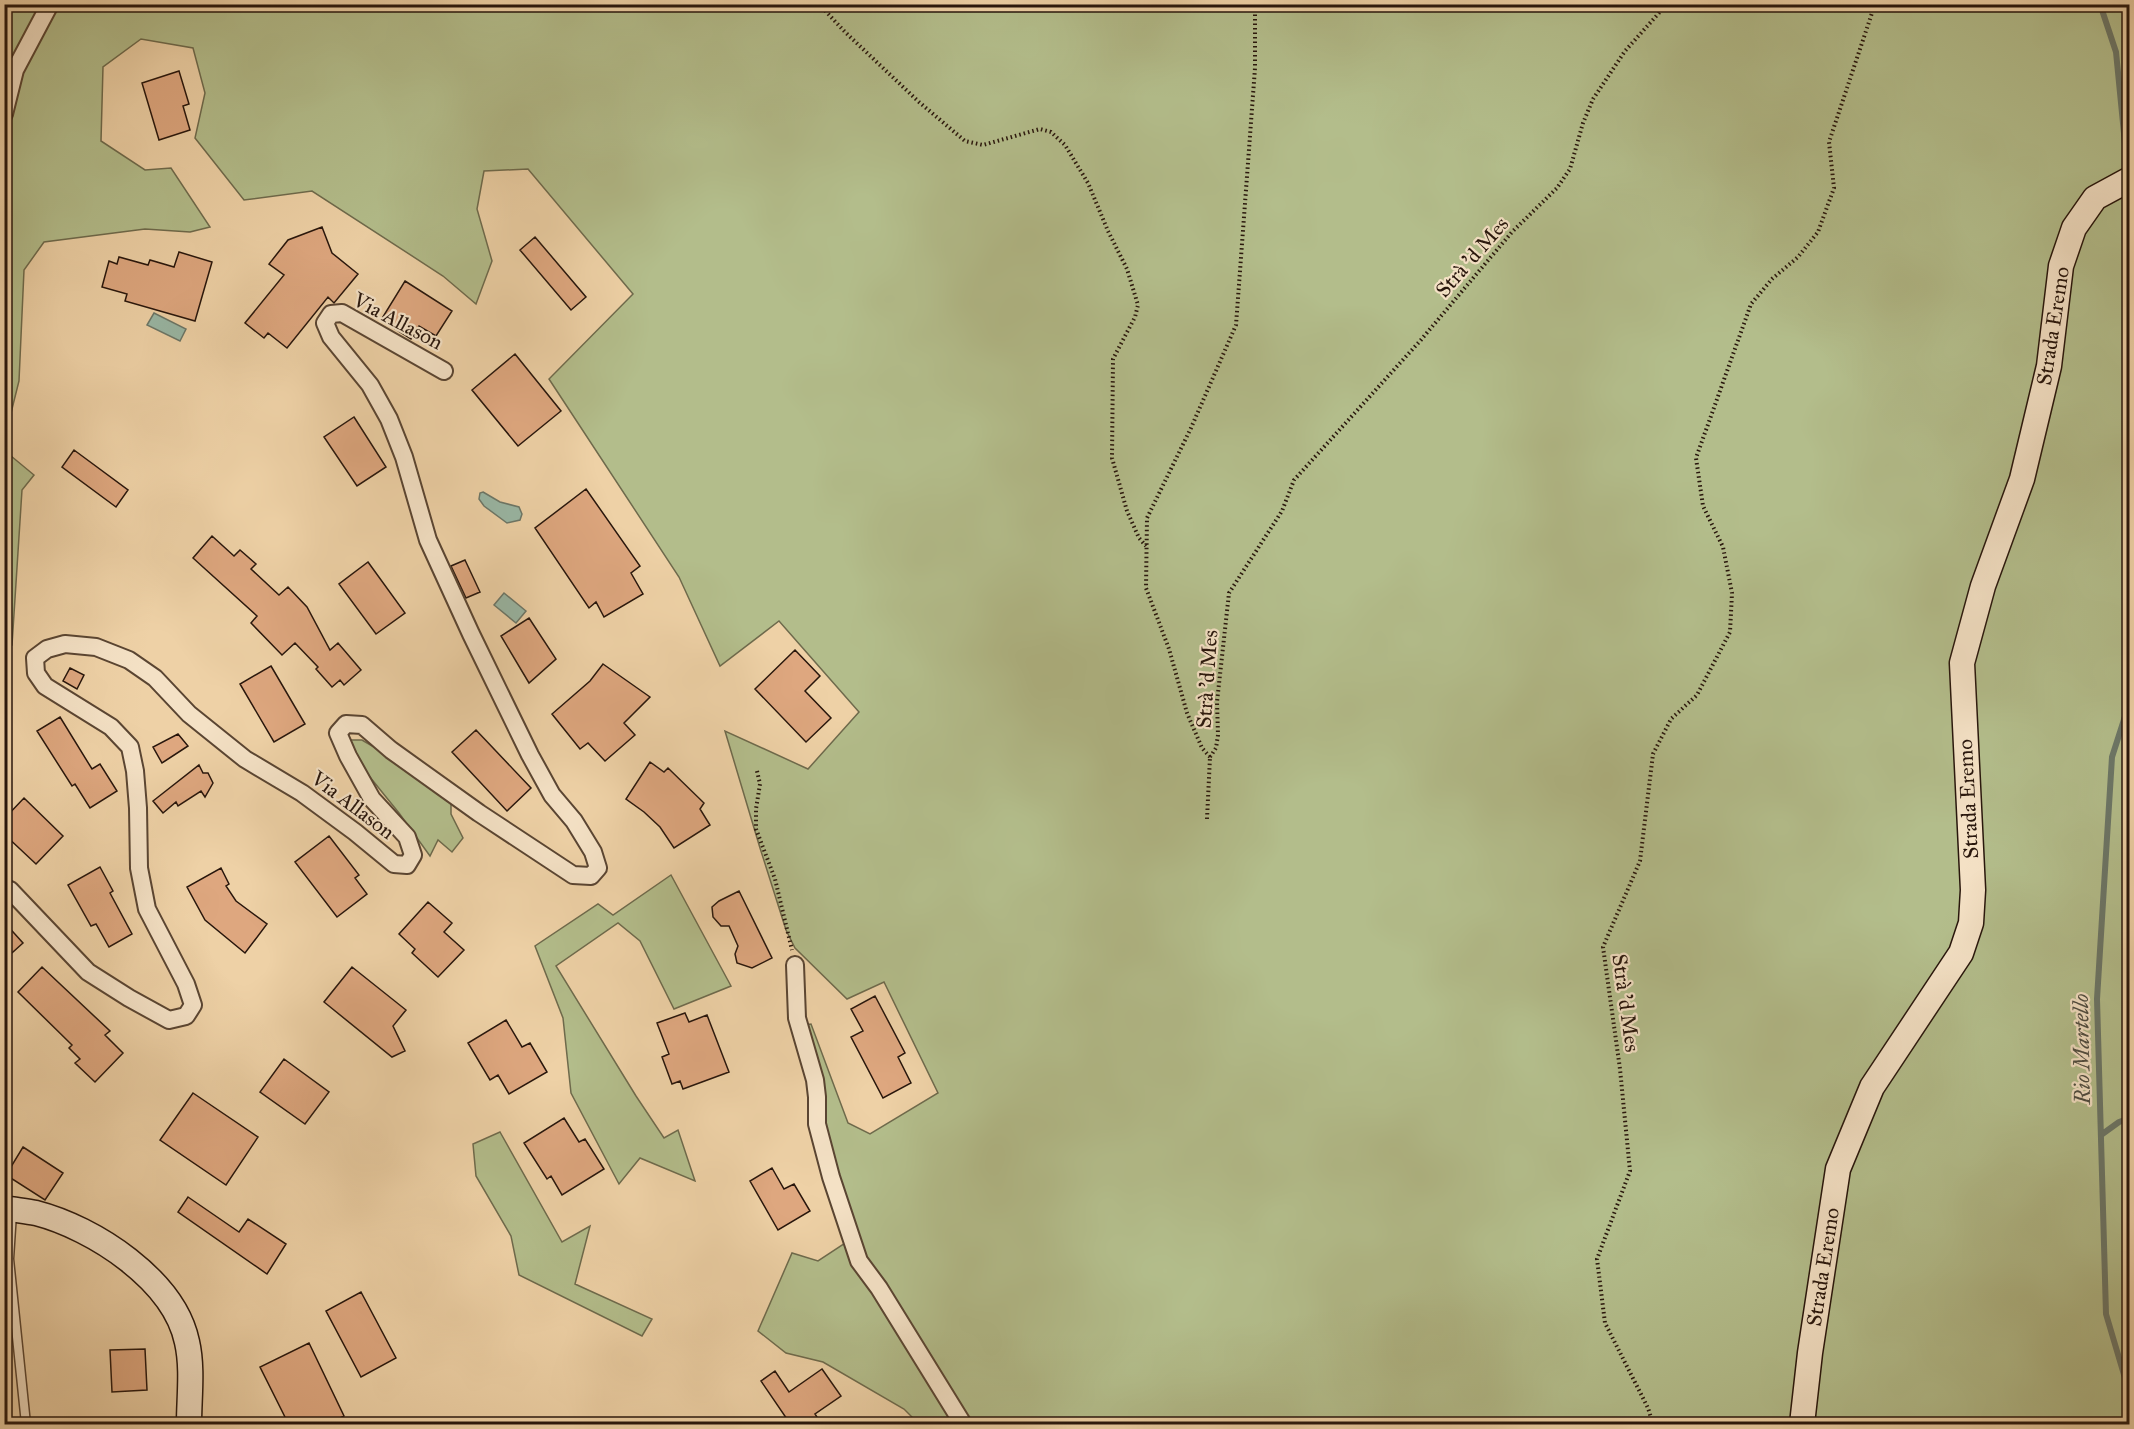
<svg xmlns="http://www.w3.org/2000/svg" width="2134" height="1429" font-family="'IM FELL Great Primer',serif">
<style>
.green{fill:#b3bd8b;stroke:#6e6a4c;stroke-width:1.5}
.water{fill:#99b7a5;stroke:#6c7768;stroke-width:1.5}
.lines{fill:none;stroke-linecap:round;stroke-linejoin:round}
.stream{stroke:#6c7768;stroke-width:6}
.building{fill:#dea77f;stroke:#28160c;stroke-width:1.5}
.lane-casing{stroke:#5a4532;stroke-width:11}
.street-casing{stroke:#5a4532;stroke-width:20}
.secondary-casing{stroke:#28160c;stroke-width:27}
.path{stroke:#28160c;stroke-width:4;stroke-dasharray:1.5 3;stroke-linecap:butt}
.lane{stroke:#f4e1c5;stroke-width:8}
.street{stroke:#f4e1c5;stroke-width:16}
.secondary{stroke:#f4e1c5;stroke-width:24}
.labels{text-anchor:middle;stroke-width:4.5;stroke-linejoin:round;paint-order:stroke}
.street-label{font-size:21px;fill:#28160c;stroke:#f4e1c5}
.water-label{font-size:22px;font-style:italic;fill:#504e42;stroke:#f4e1c5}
</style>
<rect width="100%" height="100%" fill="#eed1a6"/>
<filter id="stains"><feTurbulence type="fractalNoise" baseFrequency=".00333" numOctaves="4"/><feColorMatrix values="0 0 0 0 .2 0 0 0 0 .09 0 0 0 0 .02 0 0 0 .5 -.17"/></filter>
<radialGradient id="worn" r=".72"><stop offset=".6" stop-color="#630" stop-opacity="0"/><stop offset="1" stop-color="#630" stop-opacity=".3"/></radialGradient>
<path class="green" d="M 5,5 L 2129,5 L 2129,1424 L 919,1424 L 904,1409 L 823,1362 L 786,1353 L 758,1331 L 792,1253 L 818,1261 L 856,1236 L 823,1119 L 804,1025 L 811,1024 L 848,1123 L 870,1134 L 938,1093 L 884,982 L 847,999 L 795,948 L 786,930 L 760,848 L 725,731 L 808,769 L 859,712 L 779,621 L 720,666 L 679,577 L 549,379 L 633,294 L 528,169 L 484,171 L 477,209 L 492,261 L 476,304 L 443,276 L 312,191 L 244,200 L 195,138 L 205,93 L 193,48 L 141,39 L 103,67 L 101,141 L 145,170 L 171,168 L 210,227 L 190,232 L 145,229 L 44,242 L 24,270 L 19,381 L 5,437 Z
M 5,451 L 34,475 L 22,490 L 12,645 L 5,654 Z
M 350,740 L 362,740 L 374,747 L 451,801 L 451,814 L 463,838 L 452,852 L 438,840 L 430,856 L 399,813 L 361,766 Z
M 671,875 L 731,986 L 674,1009 L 640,941 L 618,923 L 556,966 L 636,1096 L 664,1138 L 678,1130 L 695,1181 L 640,1158 L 619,1184 L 571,1093 L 563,1018 L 535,946 L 598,904 L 613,915 Z
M 500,1132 L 562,1242 L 590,1226 L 575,1284 L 652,1319 L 642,1336 L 519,1275 L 511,1236 L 476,1176 L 473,1144 Z"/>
<path class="water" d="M 154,313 L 186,329 L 180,341 L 147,325 Z
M 483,492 L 500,502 L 519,507 L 522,514 L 520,520 L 507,523 L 484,506 L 479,499 L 480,493 Z
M 504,593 L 526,611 L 516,623 L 494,605 Z"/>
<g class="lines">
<path class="stream" d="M 2100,4 L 2116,52 L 2127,164
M 2130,701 L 2112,757 L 2097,999 L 2106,1314 L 2130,1395
M 2101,1135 L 2119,1122 L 2130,1118"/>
</g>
<path class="building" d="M 179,71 L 189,104 L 183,106 L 190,130 L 159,140 L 142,83 Z
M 322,227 L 332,253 L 358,274 L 334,303 L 328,297 L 287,348 L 268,333 L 264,338 L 245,323 L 284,275 L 269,264 L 288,240 Z
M 535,237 L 586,297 L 571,310 L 520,250 Z
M 179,252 L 212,262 L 195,321 L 125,301 L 127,294 L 102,287 L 109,261 L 117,264 L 119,257 L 148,265 L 150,260 L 174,267 Z
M 405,281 L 452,311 L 436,336 L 419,326 L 411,339 L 381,320 Z
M 515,354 L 561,411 L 518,446 L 472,390 Z
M 354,417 L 386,467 L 357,486 L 324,437 Z
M 74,450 L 128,490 L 116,507 L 62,467 Z
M 586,489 L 640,566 L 631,573 L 643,594 L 604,617 L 596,602 L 589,608 L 535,528 Z
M 212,536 L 234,556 L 240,550 L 256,564 L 251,569 L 279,595 L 288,587 L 307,607 L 330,650 L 338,643 L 361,670 L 344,685 L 340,680 L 332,687 L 316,669 L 318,667 L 295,643 L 282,655 L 251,623 L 257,616 L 193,558 Z
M 465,560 L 480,592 L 466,598 L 451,566 Z
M 368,562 L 405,613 L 376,634 L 339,584 Z
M 529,618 L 556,659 L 529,683 L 501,636 Z
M 795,650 L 820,676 L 805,691 L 831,718 L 806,742 L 755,689 Z
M 603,664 L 650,697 L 624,723 L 635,735 L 605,761 L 588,743 L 580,749 L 552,714 L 590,681 Z
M 271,666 L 305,724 L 274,742 L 240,684 Z
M 70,668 L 84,675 L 77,689 L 63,681 Z
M 60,717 L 92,769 L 100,764 L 117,791 L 90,808 L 75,784 L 72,786 L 37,731 Z
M 476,730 L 531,788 L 507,811 L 452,752 Z
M 178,734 L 188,746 L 162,763 L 153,747 Z
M 650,762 L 664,772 L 668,768 L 704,803 L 700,809 L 710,825 L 674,848 L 660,827 L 644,812 L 626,799 Z
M 199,765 L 203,773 L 208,773 L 213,783 L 205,797 L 201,791 L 178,806 L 176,802 L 163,813 L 153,801 Z
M 24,798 L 63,836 L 36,864 L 4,834 L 4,819 Z
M 329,836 L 359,875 L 355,878 L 367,894 L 337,917 L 295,862 Z
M 100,867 L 113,891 L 110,893 L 132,934 L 109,947 L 96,924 L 91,926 L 68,885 Z
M 221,868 L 229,884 L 226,886 L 236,901 L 267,924 L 245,953 L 205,920 L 187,887 Z
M 739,891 L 772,958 L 752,968 L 737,963 L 735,954 L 738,946 L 729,926 L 721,926 L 713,917 L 712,907 L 719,901 Z
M 428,902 L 452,923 L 444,932 L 464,950 L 438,977 L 412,953 L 415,949 L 399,934 Z
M 4,922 L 23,943 L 4,960 Z
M 42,967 L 110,1031 L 105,1035 L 123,1053 L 95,1082 L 75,1063 L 80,1059 L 69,1048 L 72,1045 L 18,992 Z
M 352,967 L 406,1010 L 393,1026 L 405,1051 L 392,1057 L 324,1002 Z
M 875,996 L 905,1053 L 898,1057 L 911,1083 L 883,1098 L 851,1037 L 863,1031 L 851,1009 Z
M 685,1013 L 689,1022 L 707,1015 L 729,1072 L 683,1089 L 680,1081 L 672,1084 L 662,1057 L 669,1054 L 657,1023 Z
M 506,1020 L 522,1047 L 530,1043 L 547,1072 L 509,1094 L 498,1075 L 490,1080 L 468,1043 Z
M 284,1059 L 329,1092 L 305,1124 L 260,1092 Z
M 193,1093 L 258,1137 L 226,1185 L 160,1140 Z
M 564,1118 L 579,1142 L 585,1139 L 604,1169 L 562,1195 L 551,1176 L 547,1179 L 524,1143 Z
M 23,1147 L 63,1173 L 45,1200 L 6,1175 Z
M 772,1168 L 784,1189 L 794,1184 L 810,1211 L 778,1230 L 750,1181 Z
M 188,1197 L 239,1232 L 248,1219 L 286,1244 L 267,1274 L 178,1212 Z
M 361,1292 L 396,1358 L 361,1377 L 326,1311 Z
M 309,1343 L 344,1416 L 327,1425 L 289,1425 L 260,1367 Z
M 145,1349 L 147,1390 L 112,1392 L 110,1350 Z
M 822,1369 L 841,1396 L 815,1414 L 822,1425 L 791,1425 L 761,1381 L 775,1371 L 789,1392 Z"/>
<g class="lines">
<g class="lane-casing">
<path id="lane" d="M 12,1213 L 9,1259 L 26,1424"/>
</g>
<g class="street-casing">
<path id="street" d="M 4,114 L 15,70 L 50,4
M 4,888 L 10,890 L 88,972 L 129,998 L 169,1020 L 186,1016 L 193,1005 L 186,984 L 147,909 L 139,868 L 138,808 L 135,771 L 130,747 L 111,727 L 45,686 L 36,673 L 35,658 L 47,649 L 65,644 L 96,647 L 129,660 L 155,678 L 189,714 L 245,759 L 302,793 L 355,832 L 394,864 L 407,865 L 413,855 L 407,837 L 372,799 L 348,756 L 338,733 L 346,724 L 362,725 L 391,750 L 479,813 L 573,875 L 591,876 L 598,868 L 593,852 L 574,821 L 552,795 L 530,755 L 471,634 L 428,540 L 404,457 L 389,419 L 370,385 L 331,337 L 325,323 L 331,314 L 342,313 L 444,371
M 795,965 L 797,1018 L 815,1080 L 817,1097 L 817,1124 L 831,1177 L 859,1261 L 879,1288 L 963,1424"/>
</g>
<g class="secondary-casing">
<path id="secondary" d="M 4,1208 C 15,1210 26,1211 36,1213 C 94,1228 174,1280 187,1342 C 193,1368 189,1398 189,1424
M 1802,1424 L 1810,1353 L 1838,1169 L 1872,1087 L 1961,953 L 1971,923 L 1973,890 L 1962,663 L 1983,586 L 2022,479 L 2049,366 L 2061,266 L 2074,228 L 2095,198 L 2130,179"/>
</g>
<path class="path" d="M 819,4 L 845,32 L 919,102 L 965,141 L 983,145 L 1040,129 L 1051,132 L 1065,145 L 1088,183 L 1108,231 L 1127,269 L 1138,305 L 1135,317 L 1113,359 L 1112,458 L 1127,511 L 1139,538 L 1146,546
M 1210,757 L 1216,748 L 1218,735 L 1217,702 L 1229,593 L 1282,511 L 1294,480 L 1420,341 L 1512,232 L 1557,188 L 1570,169 L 1583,123 L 1593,99 L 1625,51 L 1667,4
M 1210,757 L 1202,748 L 1187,713 L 1169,649 L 1146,588 L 1147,518 L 1191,428 L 1236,325 L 1255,68 L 1255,4
M 757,771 L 760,784 L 756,809 L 756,829 L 775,879 L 792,950
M 1207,819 L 1210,757
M 1653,1424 L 1648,1408 L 1605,1323 L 1597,1259 L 1630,1171 L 1620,1069 L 1603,947 L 1640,861 L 1653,754 L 1671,719 L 1697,695 L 1730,632 L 1732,593 L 1723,547 L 1703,506 L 1696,458 L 1751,304 L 1772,279 L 1798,257 L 1818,232 L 1834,188 L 1829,142 L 1875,4"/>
<use href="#lane" class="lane"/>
<use href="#street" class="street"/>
<use href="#secondary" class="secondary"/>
</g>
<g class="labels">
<g class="street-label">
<text transform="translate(1472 257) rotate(-49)" y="7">Strà 'd Mes</text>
<text transform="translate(398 321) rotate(28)" y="7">Via Allason</text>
<text transform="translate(2053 326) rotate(-81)" y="7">Strada Eremo</text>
<text transform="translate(1207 679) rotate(-86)" y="7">Strà 'd Mes</text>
<text transform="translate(1968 799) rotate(-93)" y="7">Strada Eremo</text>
<text transform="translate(353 805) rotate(37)" y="7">Via Allason</text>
<text transform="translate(1626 1003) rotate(82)" y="7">Strà 'd Mes</text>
<text transform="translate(1823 1267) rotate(-81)" y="7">Strada Eremo</text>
</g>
<g class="water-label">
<text transform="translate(2081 1049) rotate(-91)" y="8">Rio Martello</text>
</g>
</g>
<rect width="2134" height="1429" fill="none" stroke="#eed1a6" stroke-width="24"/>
<rect x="6" y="6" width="2122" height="1417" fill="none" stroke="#28160c" stroke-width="3"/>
<rect x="12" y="12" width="2110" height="1405" fill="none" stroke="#28160c" stroke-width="1.5"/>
<rect width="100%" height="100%" filter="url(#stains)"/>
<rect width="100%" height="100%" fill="url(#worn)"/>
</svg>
